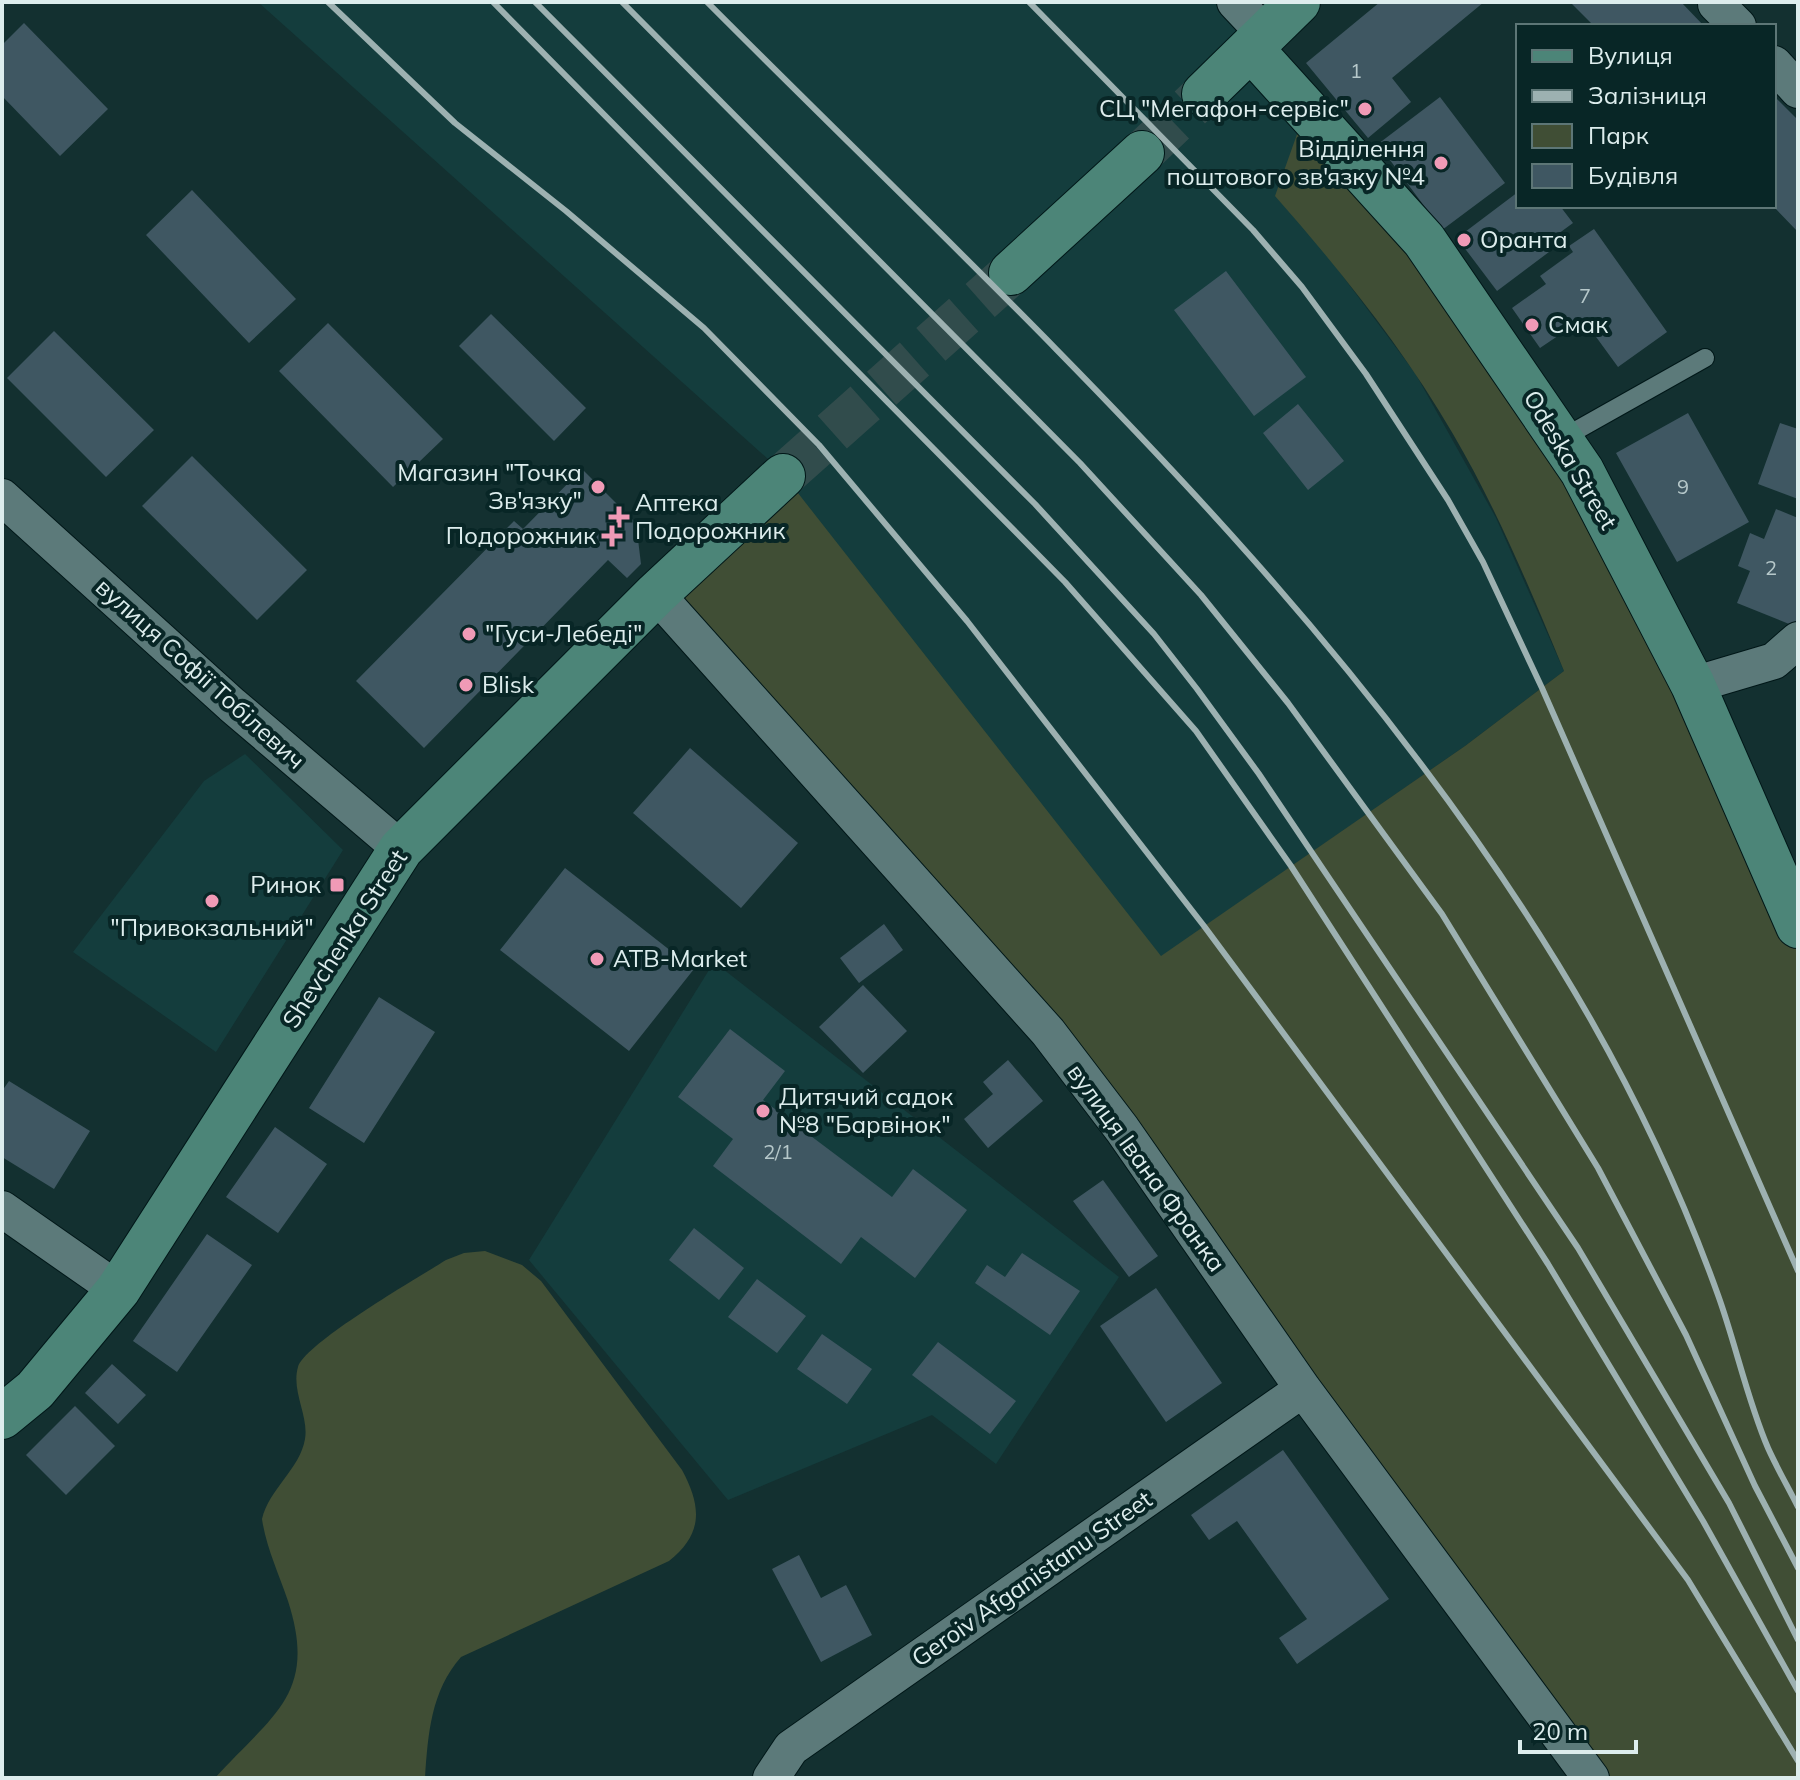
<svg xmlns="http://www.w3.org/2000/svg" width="1800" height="1780" font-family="Mulish,sans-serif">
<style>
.built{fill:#143d3d}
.green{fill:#404e35}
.building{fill:#3f5762}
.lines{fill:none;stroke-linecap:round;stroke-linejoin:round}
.secondary-tunnel{stroke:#314c4c;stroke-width:44;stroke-dasharray:44 22;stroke-linecap:butt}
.lane-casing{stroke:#001718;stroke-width:20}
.street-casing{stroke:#001718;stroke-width:38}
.secondary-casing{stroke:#001718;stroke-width:46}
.lane{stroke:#5c7a7a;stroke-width:18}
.street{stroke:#5c7a7a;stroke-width:36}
.secondary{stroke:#4c8578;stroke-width:44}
.rail{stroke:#9db1b1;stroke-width:6}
.poi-dot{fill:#f09ab6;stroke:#082626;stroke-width:3}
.labels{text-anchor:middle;stroke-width:8;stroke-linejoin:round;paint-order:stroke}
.number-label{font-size:20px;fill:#b6c8ca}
.poi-label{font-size:24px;fill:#ddeded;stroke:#082626;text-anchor:start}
.street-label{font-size:24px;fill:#ddeded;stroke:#082626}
</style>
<rect width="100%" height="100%" fill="#133030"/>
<path class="built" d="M 258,2 L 1298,2 L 1266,35 L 1306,109 L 1327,255 L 1415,373 L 1496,518 L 1564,671 L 1465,746 L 1161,957 L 768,459 Z
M 245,754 L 343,850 L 216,1052 L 73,952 L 204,781 Z
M 714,962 L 1119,1277 L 996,1464 L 932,1415 L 728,1500 L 529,1260 Z"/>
<path class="green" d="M 1306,109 L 1493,336 L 1798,926 L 1798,1778 L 1591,1778 L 1122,1129 L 656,594 L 794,488 L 1161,956 L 1465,746 L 1564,671 C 1531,591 1497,509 1453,434 C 1403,348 1341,271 1275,196 Z
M 485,1251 L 522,1265 L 541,1281 L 682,1470 C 702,1507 703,1534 669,1561 L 461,1657 C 431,1691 428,1734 425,1778 L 215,1778 C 273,1714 318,1694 288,1601 C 279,1574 266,1547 262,1519 C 269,1489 300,1469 305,1439 C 309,1416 291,1391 298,1367 C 305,1343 419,1277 446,1260 L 464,1253 Z"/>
<path class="building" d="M 1380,2 L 1484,2 L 1392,78 L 1411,102 L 1368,138 L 1306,63 Z
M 1570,2 L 1681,2 L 1704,26 L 1594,26 Z
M 24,23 L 108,109 L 60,156 L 2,96 L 2,45 Z
M 1774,96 L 1798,120 L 1798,232 L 1774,207 Z
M 1440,97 L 1505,183 L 1442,230 L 1378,144 Z
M 192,190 L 296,299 L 249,343 L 146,235 Z
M 1518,192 L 1518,206 L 1560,206 L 1573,223 L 1543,245 L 1549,252 L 1497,291 L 1457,238 Z
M 1594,229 L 1667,332 L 1618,367 L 1583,319 L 1540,348 L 1512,308 L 1546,284 L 1540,276 L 1573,252 L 1569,246 Z
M 1226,271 L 1306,377 L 1254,416 L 1174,310 Z
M 491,314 L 586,408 L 554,441 L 459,346 Z
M 328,323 L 443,439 L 393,487 L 279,371 Z
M 54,331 L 154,430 L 106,477 L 7,378 Z
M 1298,404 L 1344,461 L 1308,490 L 1263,433 Z
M 1688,413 L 1749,522 L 1677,562 L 1616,453 Z
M 1780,423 L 1798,429 L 1798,499 L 1758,484 Z
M 192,456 L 307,570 L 257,620 L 142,506 Z
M 582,469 L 636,523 L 641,564 L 627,578 L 608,560 L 424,748 L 356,681 L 514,521 L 523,529 Z
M 1776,509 L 1798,518 L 1798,617 L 1794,626 L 1737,603 L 1750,571 L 1738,566 L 1750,533 L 1764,539 Z
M 690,748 L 798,843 L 741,908 L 633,813 Z
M 565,868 L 694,969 L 629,1051 L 500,950 Z
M 884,924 L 903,950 L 859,983 L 840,958 Z
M 863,985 L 907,1031 L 863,1073 L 819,1027 Z
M 379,997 L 435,1032 L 364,1143 L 309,1108 Z
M 730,1029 L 785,1071 L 763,1100 L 892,1197 L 913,1169 L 967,1210 L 915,1278 L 861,1237 L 841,1264 L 713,1166 L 733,1139 L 678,1097 Z
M 1008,1060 L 1043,1101 L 988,1148 L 964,1119 L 993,1094 L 983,1082 Z
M 9,1081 L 90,1131 L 54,1189 L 2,1157 L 2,1091 Z
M 275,1127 L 327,1164 L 278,1233 L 226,1197 Z
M 1103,1180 L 1158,1256 L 1129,1277 L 1073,1201 Z
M 694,1228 L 744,1268 L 719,1300 L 669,1260 Z
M 207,1234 L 252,1265 L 177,1372 L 133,1341 Z
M 1022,1253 L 1080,1291 L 1050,1335 L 975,1283 L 987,1265 L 1005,1277 Z
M 757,1279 L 806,1316 L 777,1353 L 728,1317 Z
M 1156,1288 L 1222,1383 L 1166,1422 L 1100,1326 Z
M 822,1334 L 872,1369 L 847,1404 L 797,1369 Z
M 938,1342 L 1016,1401 L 990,1434 L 912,1375 Z
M 112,1364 L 146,1395 L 118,1424 L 85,1393 Z
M 75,1406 L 115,1446 L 66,1495 L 26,1455 Z
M 1283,1450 L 1389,1599 L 1297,1664 L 1279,1638 L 1307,1619 L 1237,1521 L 1209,1540 L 1191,1515 Z
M 799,1555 L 821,1598 L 846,1585 L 872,1635 L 821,1662 L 772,1569 Z"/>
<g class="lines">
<path class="secondary-tunnel" d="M 1142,153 L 1204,94
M 783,476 L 1011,273"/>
<g class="lane-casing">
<path id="lane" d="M 1561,439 L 1705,358"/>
</g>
<g class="street-casing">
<path id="street" d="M 1235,2 L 1266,35
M 1716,4 L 1738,26
M 1774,64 L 1798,90
M 2,497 L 232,705 L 401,849
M 656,594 L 1048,1032 L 1122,1129 L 1303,1389 L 1591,1778
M 1693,685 L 1774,661 L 1798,640
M 2,1209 L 118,1290
M 771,1778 L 791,1748 L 1303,1389"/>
</g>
<g class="secondary-casing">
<path id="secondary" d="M 1252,50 L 1424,240 L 1582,471 L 1693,685 L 1798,926
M 1204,94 L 1298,2
M 1011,273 L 1142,153
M 2,1417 L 35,1390 L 118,1290 L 401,849 L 656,594 L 783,476"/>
</g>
<use href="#lane" class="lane"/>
<use href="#street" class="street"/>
<use href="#secondary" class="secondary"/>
<path class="rail" d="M 328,2 L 455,123 L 566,211 L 704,328 L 819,445 L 967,621 L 1204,926 L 1688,1580 L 1798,1761
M 493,2 L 1065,582 L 1196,731 L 1291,866 L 1548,1264 L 1703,1521 L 1798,1691
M 535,2 L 1035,504 L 1154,634 L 1197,689 L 1259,774 L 1578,1248 L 1729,1503 L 1798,1640
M 622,2 L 1080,463 L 1201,595 L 1288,703 L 1442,914 L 1598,1168 L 1686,1335 L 1755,1486 L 1798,1568
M 707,2 C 1024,320 1366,626 1591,1020 C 1641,1108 1684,1200 1718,1295 C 1736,1345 1747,1399 1768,1448 C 1777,1468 1788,1487 1798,1507
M 1029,2 L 1253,230 L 1302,287 L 1366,374 L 1448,500 L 1483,562 L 1542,688 L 1798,1271"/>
</g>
<g class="poi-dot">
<circle cx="1365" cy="109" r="8"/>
<circle cx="1441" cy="163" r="8"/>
<circle cx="1464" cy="240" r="8"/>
<circle cx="1532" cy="325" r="8"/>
<circle cx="598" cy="487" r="8"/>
<path d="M615 505h8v8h8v8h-8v8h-8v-8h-8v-8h8z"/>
<path d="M608 524h8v8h8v8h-8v8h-8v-8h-8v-8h8z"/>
<circle cx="469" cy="634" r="8"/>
<circle cx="466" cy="685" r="8"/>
<rect x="329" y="877" width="16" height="16" rx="4"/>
<circle cx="212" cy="901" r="8"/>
<circle cx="597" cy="959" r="8"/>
<circle cx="763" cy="1111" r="8"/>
</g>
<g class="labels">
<g class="number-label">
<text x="1356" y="78">1</text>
<text x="1585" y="303">7</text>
<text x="1683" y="494">9</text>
<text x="1771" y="575">2</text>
<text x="778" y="1159">2/1</text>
</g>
<g class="poi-label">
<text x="1349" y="117" text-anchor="end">СЦ "Мегафон-сервіс"</text>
<text x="1425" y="157" text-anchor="end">Відділення<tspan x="1425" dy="28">поштового зв'язку №4</tspan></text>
<text x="1480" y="248">Оранта</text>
<text x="1548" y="333">Смак</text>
<text x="582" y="481" text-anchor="end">Магазин "Точка<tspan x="582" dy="28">Зв'язку"</tspan></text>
<text x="635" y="511">Аптека<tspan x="635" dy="28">Подорожник</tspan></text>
<text x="596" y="544" text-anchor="end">Подорожник</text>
<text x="485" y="642">"Гуси-Лебеді"</text>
<text x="482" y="693">Blisk</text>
<text x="321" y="893" text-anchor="end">Ринок</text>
<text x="212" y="936" text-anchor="middle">"Привокзальний"</text>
<text x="613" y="967">ATB-Market</text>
<text x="779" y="1105">Дитячий садок<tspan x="779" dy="28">№8 "Барвінок"</tspan></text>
</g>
<g class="street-label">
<text transform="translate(1570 460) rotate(59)" y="8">Odeska Street</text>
<text transform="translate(200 674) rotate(42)" y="8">вулиця Софії Тобілевич</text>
<text transform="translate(345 939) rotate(-57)" y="8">Shevchenka Street</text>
<text transform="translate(1146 1168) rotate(54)" y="8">вулиця Івана Франка</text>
<text transform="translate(1032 1579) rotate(-35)" y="8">Geroiv Afganistanu Street</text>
</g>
</g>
<rect width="1800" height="1780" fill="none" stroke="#ddeded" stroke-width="8"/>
<rect x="1516" y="24" width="260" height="184" fill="#082626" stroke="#5d7676" stroke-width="2"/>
<rect x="1532" y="50" width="40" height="12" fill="#4c8578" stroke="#5d7676" stroke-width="2"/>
<text x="1588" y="64" font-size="24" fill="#ddeded">Вулиця</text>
<rect x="1532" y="90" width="40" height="12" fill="#9db1b1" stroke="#5d7676" stroke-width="2"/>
<text x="1588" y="104" font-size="24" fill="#ddeded">Залізниця</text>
<rect x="1532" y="124" width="40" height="24" fill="#404e35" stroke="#5d7676" stroke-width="2"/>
<text x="1588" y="144" font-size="24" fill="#ddeded">Парк</text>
<rect x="1532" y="164" width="40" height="24" fill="#3f5762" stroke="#5d7676" stroke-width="2"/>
<text x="1588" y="184" font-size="24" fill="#ddeded">Будівля</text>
<path d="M1520 1740v12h116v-12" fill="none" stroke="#ddeded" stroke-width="4"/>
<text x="1532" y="1740" font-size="24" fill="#ddeded" stroke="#082626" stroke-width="6" paint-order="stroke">20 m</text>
</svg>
